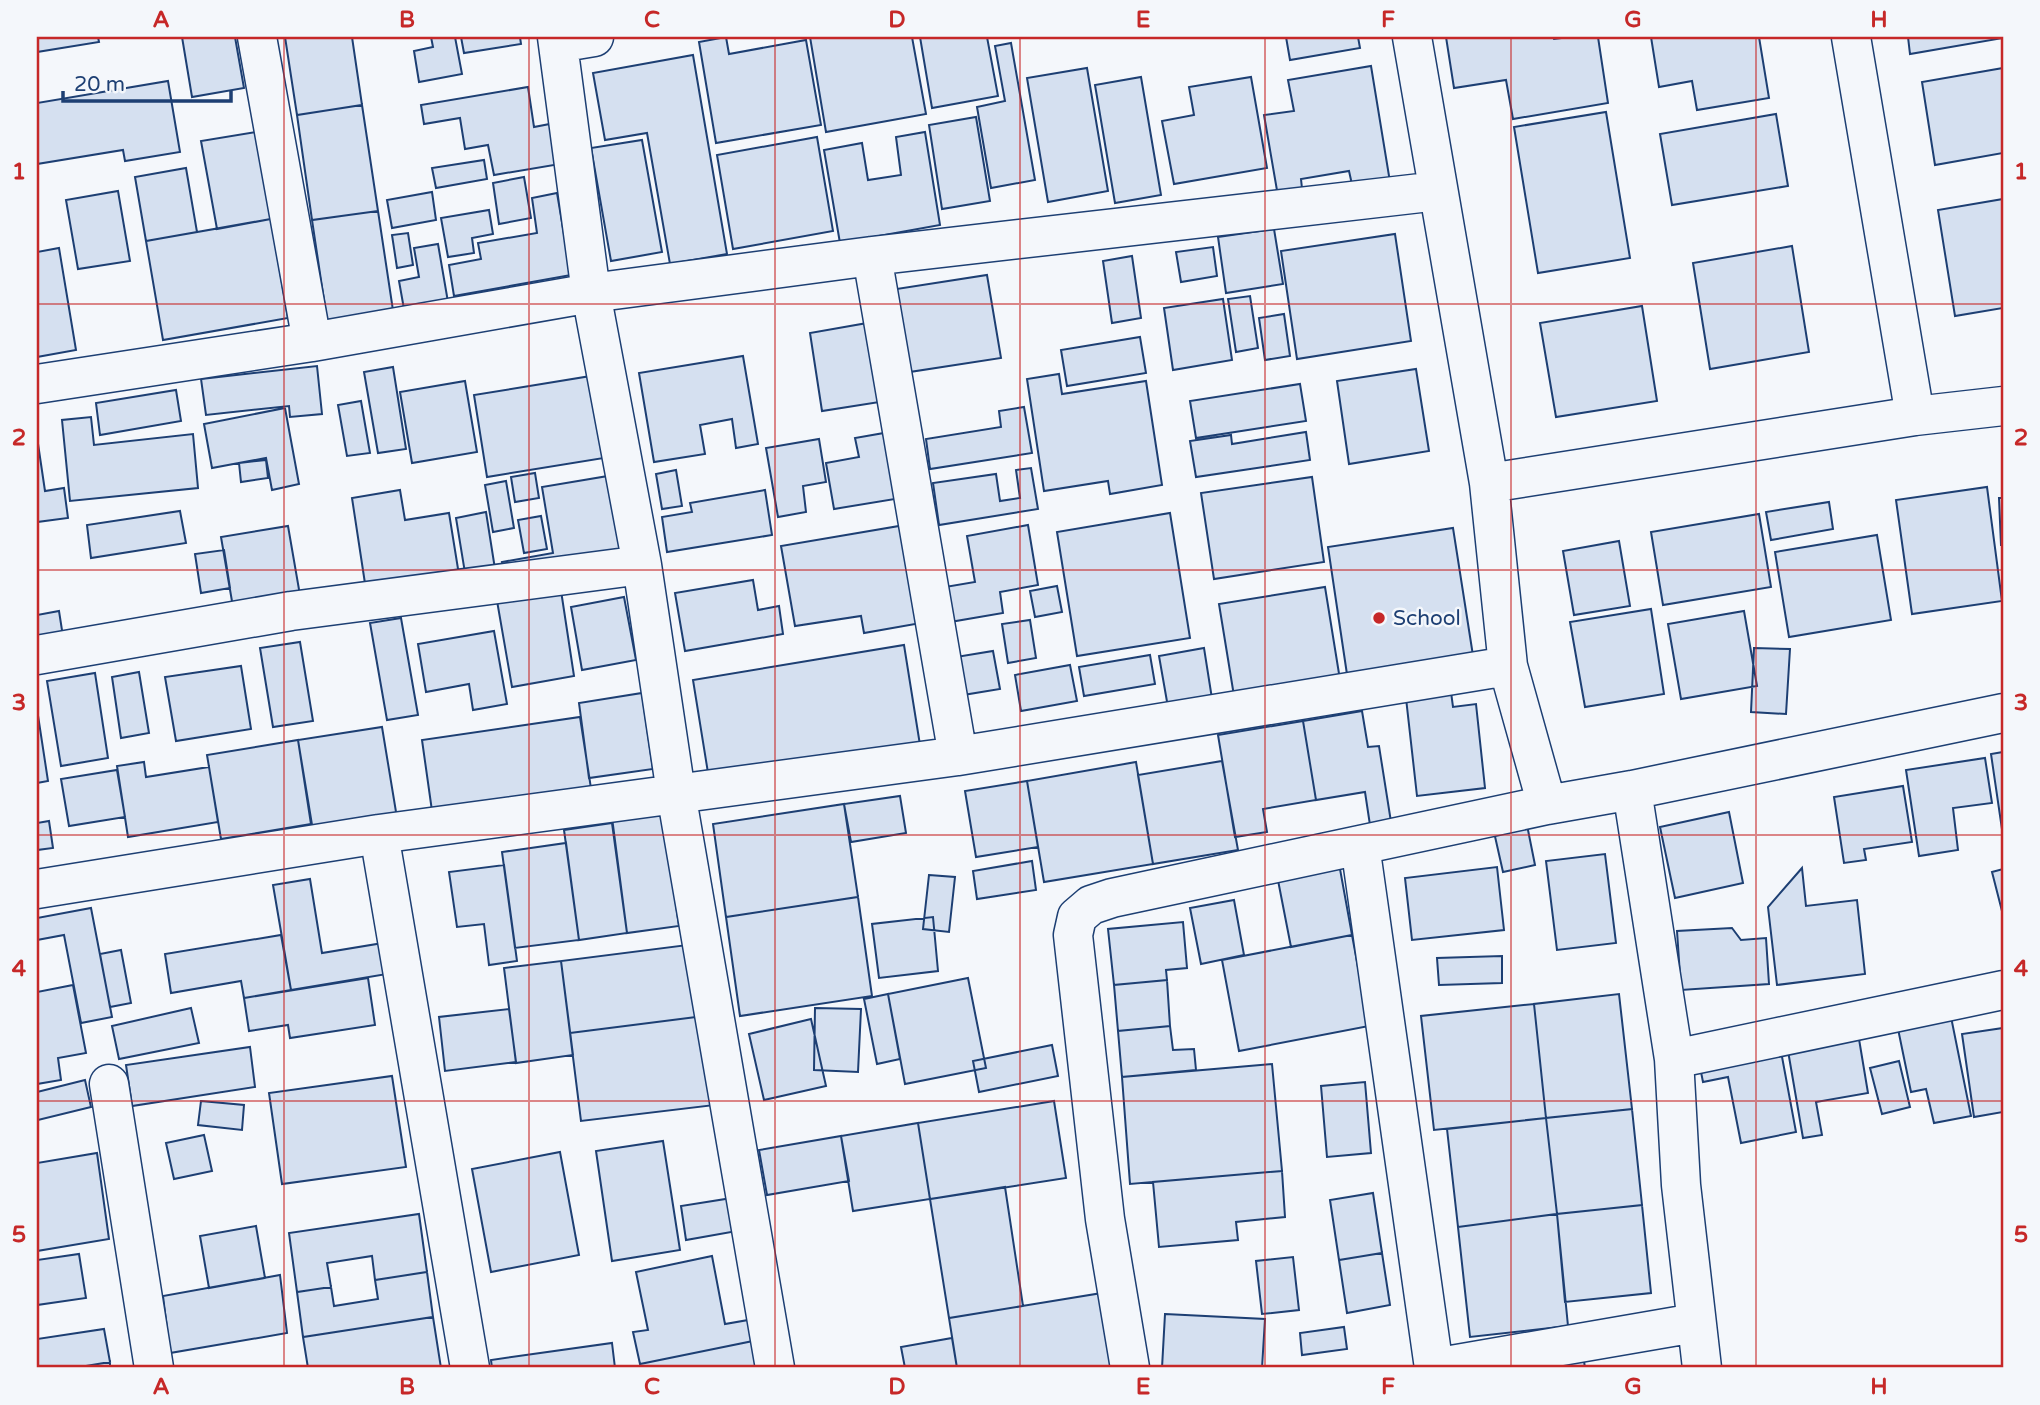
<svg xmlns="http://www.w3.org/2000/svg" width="2040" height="1405" font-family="'Varela Round',sans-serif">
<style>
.building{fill:#d5e0f0;stroke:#1d3f73;stroke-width:2}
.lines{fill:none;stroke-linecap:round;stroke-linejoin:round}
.minor-casing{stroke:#1d3f73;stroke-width:41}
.minor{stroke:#f4f7fb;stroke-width:38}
.grid{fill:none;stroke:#c62828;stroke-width:2;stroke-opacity:0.55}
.poi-dot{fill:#c62828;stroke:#f4f7fb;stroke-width:2.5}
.labels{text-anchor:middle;stroke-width:5;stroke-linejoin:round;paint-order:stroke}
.poi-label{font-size:21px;fill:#1d3f73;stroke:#f4f7fb;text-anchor:start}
.neatline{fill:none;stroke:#c62828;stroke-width:2.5}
.grid-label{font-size:23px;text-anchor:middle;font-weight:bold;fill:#c62828}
</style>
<rect width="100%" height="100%" fill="#f4f7fb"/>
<path class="building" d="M 37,37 L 98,37 L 99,42 L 37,52 Z
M 182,37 L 235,37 L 244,88 L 192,97 Z
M 285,37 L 352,37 L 362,105 L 297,115 Z
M 431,37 L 455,37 L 462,74 L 419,82 L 414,51 L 433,47 Z
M 461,37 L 520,37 L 521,44 L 464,53 Z
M 726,37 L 729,54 L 806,40 L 821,125 L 716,143 L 699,42 Z
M 810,37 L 912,37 L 926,114 L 826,132 Z
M 920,37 L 987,37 L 998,96 L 932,108 Z
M 1286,37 L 1358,37 L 1360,48 L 1290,60 Z
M 1446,37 L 1553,37 L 1554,39 L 1570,37 L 1598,37 L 1608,103 L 1513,119 L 1506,80 L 1454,88 Z
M 1651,37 L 1759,37 L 1769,98 L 1697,110 L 1692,81 L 1659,87 Z
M 1908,37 L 2003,37 L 2003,38 L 1910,54 Z
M 1011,43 L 1035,180 L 991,188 L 977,107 L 1005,101 L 995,46 Z
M 693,55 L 727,254 L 670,264 L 647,133 L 605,140 L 593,73 Z
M 1371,66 L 1390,182 L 1353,189 L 1349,171 L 1301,179 L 1303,198 L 1279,202 L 1264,115 L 1294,111 L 1288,80 Z
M 1087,68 L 1108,191 L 1048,202 L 1027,78 Z
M 2003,68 L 2003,153 L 1935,165 L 1922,82 Z
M 1141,77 L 1161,195 L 1115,203 L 1095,85 Z
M 1251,77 L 1267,168 L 1174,184 L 1162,121 L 1194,115 L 1189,87 Z
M 168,81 L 180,152 L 125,161 L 123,150 L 37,164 L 37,103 Z
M 528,87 L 534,127 L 560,122 L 566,163 L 494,175 L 488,145 L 465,149 L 460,118 L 424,124 L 421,105 Z
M 362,105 L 378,211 L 312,220 L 297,115 Z
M 1606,112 L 1630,258 L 1538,273 L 1514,127 Z
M 1776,114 L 1788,186 L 1672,205 L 1660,134 Z
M 976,117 L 990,201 L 942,209 L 929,125 Z
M 256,132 L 271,219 L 217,229 L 201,141 Z
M 925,132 L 940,225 L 840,243 L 824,150 L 862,143 L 868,180 L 901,175 L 896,137 Z
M 817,137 L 833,231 L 733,249 L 717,155 Z
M 642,140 L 662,252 L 611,261 L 591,148 Z
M 484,160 L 487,179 L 436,188 L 432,168 Z
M 186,168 L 197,232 L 146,241 L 135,177 Z
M 524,177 L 531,218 L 499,224 L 493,183 Z
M 118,191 L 130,261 L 78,269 L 66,200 Z
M 432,192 L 436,220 L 392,228 L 387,200 Z
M 557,193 L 571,275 L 454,296 L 449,265 L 481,259 L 478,243 L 537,233 L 532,198 Z
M 2003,199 L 2003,308 L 1955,316 L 1938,210 Z
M 489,210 L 493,234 L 472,238 L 474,253 L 448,257 L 441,218 Z
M 378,211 L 394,317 L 328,327 L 312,220 Z
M 271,219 L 288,318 L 163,340 L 146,241 Z
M 1274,229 L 1283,284 L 1226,293 L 1218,237 Z
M 408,233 L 413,265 L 397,268 L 392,235 Z
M 1395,234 L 1411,341 L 1297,359 L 1281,251 Z
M 438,244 L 448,302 L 404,309 L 399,281 L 419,277 L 414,248 Z
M 1792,246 L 1809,352 L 1710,369 L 1693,263 Z
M 1213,247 L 1217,276 L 1181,282 L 1176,252 Z
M 59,248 L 76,350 L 37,357 L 37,252 Z
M 1132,256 L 1141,318 L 1112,323 L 1103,261 Z
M 987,275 L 1001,358 L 903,373 L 890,290 Z
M 1250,296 L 1258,348 L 1236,352 L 1228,299 Z
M 1223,299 L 1232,360 L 1173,370 L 1164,308 Z
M 1642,306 L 1657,401 L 1556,417 L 1540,323 Z
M 1284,314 L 1290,356 L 1265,360 L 1259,318 Z
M 873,322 L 886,401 L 822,411 L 810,333 Z
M 1140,337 L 1146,373 L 1067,386 L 1061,350 Z
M 743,356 L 758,444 L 736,448 L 732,419 L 700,425 L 705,454 L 654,462 L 639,373 Z
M 317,366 L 322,414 L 290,417 L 289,406 L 206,415 L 201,379 Z
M 393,367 L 406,449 L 378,453 L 364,372 Z
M 1416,369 L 1429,451 L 1349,464 L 1337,381 Z
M 1059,374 L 1062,394 L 1146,381 L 1162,485 L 1110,494 L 1108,481 L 1044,491 L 1027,379 Z
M 597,375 L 610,457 L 487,477 L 474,395 Z
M 465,381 L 477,452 L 412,463 L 400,392 Z
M 1300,384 L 1306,421 L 1196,438 L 1190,401 Z
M 176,390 L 181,421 L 100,435 L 96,403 Z
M 361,401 L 370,453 L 347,456 L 338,405 Z
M 1024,407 L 1032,453 L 930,469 L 926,439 L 1001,427 L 999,411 Z
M 285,408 L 299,484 L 272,490 L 266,458 L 212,468 L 204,424 Z
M 91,417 L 94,445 L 193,434 L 198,488 L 70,501 L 62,420 Z
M 1306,432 L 1310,460 L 1196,477 L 1190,441 L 1231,435 L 1232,444 Z
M 884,433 L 895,499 L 834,509 L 826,463 L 859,457 L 855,438 Z
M 37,437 L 45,491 L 64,488 L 68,518 L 37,522 Z
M 819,439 L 826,482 L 803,486 L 806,512 L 778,517 L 766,448 Z
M 266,460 L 268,478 L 241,482 L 239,463 Z
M 1031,468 L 1038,509 L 939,525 L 933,483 L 996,474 L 1000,501 L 1020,498 L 1016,470 Z
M 676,470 L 682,506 L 662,509 L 656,474 Z
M 535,473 L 539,498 L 515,502 L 511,477 Z
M 614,475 L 627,556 L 506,577 L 502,562 L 553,553 L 542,487 Z
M 1312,477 L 1324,562 L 1214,579 L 1201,493 Z
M 506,481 L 514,528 L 493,532 L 485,485 Z
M 1987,487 L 2002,601 L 1912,614 L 1896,500 Z
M 400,490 L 405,520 L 449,513 L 459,575 L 366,590 L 352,498 Z
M 765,490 L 772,535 L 667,552 L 662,517 L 692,512 L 690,503 Z
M 1999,498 L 2003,498 L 2003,545 L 2001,545 Z
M 1829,502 L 1833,529 L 1771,540 L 1766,512 Z
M 180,511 L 186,543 L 91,558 L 87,525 Z
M 486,512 L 495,569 L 465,573 L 456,518 Z
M 1170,513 L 1190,638 L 1077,656 L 1057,532 Z
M 1759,514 L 1771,587 L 1663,605 L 1651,532 Z
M 541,516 L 547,549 L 524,553 L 518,520 Z
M 905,525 L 921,623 L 864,633 L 861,616 L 795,626 L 781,546 Z
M 1028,525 L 1038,585 L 1000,592 L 1003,613 L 950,622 L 945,587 L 975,582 L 967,536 Z
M 288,526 L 301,601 L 234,613 L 221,537 Z
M 1453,528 L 1474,662 L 1348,681 L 1328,547 Z
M 1877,535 L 1891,620 L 1789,637 L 1775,552 Z
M 1619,541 L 1630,606 L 1574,615 L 1563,551 Z
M 224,550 L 230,588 L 201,593 L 195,554 Z
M 753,580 L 758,610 L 779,606 L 783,634 L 685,651 L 675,593 Z
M 560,584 L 574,676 L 512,687 L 496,595 Z
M 1057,586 L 1062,612 L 1035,617 L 1030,591 Z
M 1325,587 L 1341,686 L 1235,702 L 1219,604 Z
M 624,597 L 636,660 L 582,670 L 571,607 Z
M 1651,609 L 1664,694 L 1585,707 L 1570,622 Z
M 59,611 L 64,643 L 37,648 L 37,615 Z
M 1744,611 L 1757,686 L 1681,699 L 1668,624 Z
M 401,618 L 418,715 L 387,720 L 370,623 Z
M 1030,620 L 1036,658 L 1008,663 L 1002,624 Z
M 494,631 L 507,704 L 473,710 L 469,684 L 426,692 L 418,644 Z
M 300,642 L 313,721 L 273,727 L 260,648 Z
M 904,645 L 920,745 L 709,779 L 693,680 Z
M 1204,648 L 1213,705 L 1169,713 L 1159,656 Z
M 1754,648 L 1790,649 L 1786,714 L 1751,712 Z
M 993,651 L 1000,689 L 963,695 L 956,657 Z
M 1150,655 L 1155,684 L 1084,696 L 1079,667 Z
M 1070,665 L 1077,701 L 1021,711 L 1015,675 Z
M 241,666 L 251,729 L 176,741 L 165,677 Z
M 139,672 L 149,733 L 121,738 L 112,677 Z
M 95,673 L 108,758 L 61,766 L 47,681 Z
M 1451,692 L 1453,707 L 1476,704 L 1485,788 L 1417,796 L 1406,698 Z
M 642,693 L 653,769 L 589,778 L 579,703 Z
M 37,709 L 48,781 L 37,783 Z
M 1362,711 L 1368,747 L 1379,746 L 1391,822 L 1370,825 L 1365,792 L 1316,800 L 1303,721 Z
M 580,717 L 592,795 L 433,818 L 422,740 Z
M 1303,721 L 1316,800 L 1263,809 L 1267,832 L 1235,837 L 1218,735 Z
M 382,727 L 398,824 L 314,837 L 298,740 Z
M 298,740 L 311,824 L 221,839 L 207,755 Z
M 2003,752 L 2003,836 L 1991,754 Z
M 1985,758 L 1992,803 L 1953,808 L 1958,850 L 1919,856 L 1906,770 Z
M 1222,761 L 1238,850 L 1153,864 L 1138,775 Z
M 144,762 L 146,777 L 209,767 L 218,822 L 128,837 L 117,766 Z
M 1136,762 L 1153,864 L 1044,882 L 1027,781 Z
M 117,770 L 125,817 L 69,826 L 61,779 Z
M 1027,781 L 1038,847 L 976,857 L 965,791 Z
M 1903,786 L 1912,842 L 1864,849 L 1866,860 L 1844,863 L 1834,797 Z
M 900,796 L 906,833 L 851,842 L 844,804 Z
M 662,803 L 679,926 L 627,933 L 611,810 Z
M 844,804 L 858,897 L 726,917 L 713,824 Z
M 1729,812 L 1743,883 L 1675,898 L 1660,827 Z
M 49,821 L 53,848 L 37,850 L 37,823 Z
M 612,823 L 627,933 L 579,940 L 564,830 Z
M 1527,825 L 1535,865 L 1503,872 L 1494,832 Z
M 566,843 L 579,940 L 515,948 L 502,852 Z
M 1605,854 L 1616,943 L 1557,950 L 1546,861 Z
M 1338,858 L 1352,935 L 1291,947 L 1276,870 Z
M 1032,861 L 1036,890 L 977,899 L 973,871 Z
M 504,865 L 517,961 L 489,965 L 484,924 L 457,927 L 449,872 Z
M 1497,867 L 1504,930 L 1412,940 L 1405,878 Z
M 1802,868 L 1806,906 L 1857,900 L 1865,974 L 1777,985 L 1768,907 Z
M 2003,869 L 2003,915 L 1992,872 Z
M 929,875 L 955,877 L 949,932 L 923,929 Z
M 310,879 L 322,953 L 383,943 L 387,974 L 291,990 L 273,885 Z
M 858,897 L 872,996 L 740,1016 L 726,917 Z
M 1234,900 L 1244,955 L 1201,964 L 1190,908 Z
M 91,908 L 112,1017 L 81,1023 L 64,935 L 37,940 L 37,918 Z
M 933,917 L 938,971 L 879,978 L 872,924 Z
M 1183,922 L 1187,968 L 1166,970 L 1167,980 L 1114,985 L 1108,929 Z
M 1732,928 L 1741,940 L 1766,938 L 1769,984 L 1681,990 L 1677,931 Z
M 281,935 L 291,990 L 244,998 L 241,981 L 171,993 L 165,954 Z
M 1352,935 L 1369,1026 L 1239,1051 L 1222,960 Z
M 695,944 L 704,1016 L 570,1033 L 561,961 Z
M 121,950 L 131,1003 L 110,1007 L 100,954 Z
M 1502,956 L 1502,983 L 1439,985 L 1437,958 Z
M 561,961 L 573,1055 L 516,1063 L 504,968 Z
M 368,978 L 375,1025 L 290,1038 L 288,1025 L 249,1031 L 244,998 Z
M 968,978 L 986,1068 L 905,1084 L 888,994 Z
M 1167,980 L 1170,1026 L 1118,1031 L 1114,985 Z
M 73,985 L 86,1053 L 58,1058 L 61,1080 L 37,1084 L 37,992 Z
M 888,994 L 900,1059 L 877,1064 L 864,999 Z
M 1619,994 L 1632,1109 L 1546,1118 L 1534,1004 Z
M 1534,1004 L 1546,1118 L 1434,1130 L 1421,1016 Z
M 191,1008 L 199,1043 L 119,1059 L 112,1026 Z
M 815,1008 L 861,1009 L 858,1072 L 814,1070 Z
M 509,1009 L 516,1062 L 445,1071 L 439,1017 Z
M 1950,1012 L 1971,1116 L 1934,1123 L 1926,1089 L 1911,1092 L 1897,1024 Z
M 704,1016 L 715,1105 L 581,1121 L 570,1033 Z
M 811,1019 L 826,1086 L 764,1100 L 749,1034 Z
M 1170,1026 L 1173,1050 L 1194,1049 L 1196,1070 L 1122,1077 L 1118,1031 Z
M 2003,1028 L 2003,1112 L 1974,1117 L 1962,1034 Z
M 1858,1033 L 1868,1093 L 1816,1102 L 1822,1135 L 1803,1138 L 1787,1045 Z
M 1052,1045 L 1058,1076 L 979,1092 L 973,1061 Z
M 1780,1046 L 1796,1132 L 1741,1143 L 1728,1077 L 1703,1082 L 1699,1062 Z
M 250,1047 L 255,1087 L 132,1106 L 126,1065 Z
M 1899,1061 L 1910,1107 L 1882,1114 L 1870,1068 Z
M 1272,1064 L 1282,1171 L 1130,1184 L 1122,1077 Z
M 392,1076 L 406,1167 L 282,1184 L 269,1093 Z
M 85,1080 L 91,1107 L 38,1120 L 37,1092 Z
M 1365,1082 L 1371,1153 L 1327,1157 L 1321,1086 Z
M 201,1101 L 244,1105 L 242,1130 L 198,1125 Z
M 1054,1101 L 1066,1178 L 930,1199 L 918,1123 Z
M 1632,1109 L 1642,1205 L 1557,1214 L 1546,1118 Z
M 1546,1118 L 1557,1214 L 1458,1227 L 1447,1129 Z
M 918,1123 L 930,1199 L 853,1211 L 841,1136 Z
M 204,1135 L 212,1171 L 174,1179 L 166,1143 Z
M 841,1136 L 849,1181 L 767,1195 L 759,1150 Z
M 663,1141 L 680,1250 L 612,1261 L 596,1151 Z
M 560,1152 L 579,1255 L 491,1272 L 472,1169 Z
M 97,1153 L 109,1239 L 37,1251 L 37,1163 Z
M 1282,1171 L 1285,1217 L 1236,1222 L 1238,1240 L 1159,1247 L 1153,1182 Z
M 1005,1187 L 1023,1306 L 949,1318 L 930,1199 Z
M 1373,1193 L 1382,1253 L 1339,1260 L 1330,1200 Z
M 732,1198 L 737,1231 L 686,1240 L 681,1206 Z
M 1642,1205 L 1651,1293 L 1565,1302 L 1557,1214 Z
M 419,1214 L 427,1272 L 375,1280 L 372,1256 L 327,1263 L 331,1287 L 297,1292 L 289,1233 Z
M 1557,1214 L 1568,1326 L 1470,1337 L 1458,1227 Z
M 256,1226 L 265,1278 L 209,1288 L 200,1236 Z
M 1382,1253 L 1390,1305 L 1347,1313 L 1339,1260 Z
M 79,1254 L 86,1298 L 37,1305 L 37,1260 Z
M 712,1256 L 725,1324 L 754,1319 L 758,1340 L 640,1364 L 633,1332 L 648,1330 L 636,1272 Z
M 1293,1257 L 1299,1310 L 1262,1314 L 1256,1261 Z
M 427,1272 L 433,1317 L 303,1337 L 297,1292 L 331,1287 L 334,1306 L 378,1299 L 375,1280 Z
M 280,1275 L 287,1333 L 170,1353 L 163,1296 Z
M 1102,1293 L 1114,1368 L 957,1368 L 949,1318 Z
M 1165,1314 L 1265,1319 L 1262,1368 L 1162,1368 Z
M 433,1317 L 441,1368 L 308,1368 L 303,1337 Z
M 1344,1327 L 1347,1349 L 1302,1355 L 1300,1333 Z
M 104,1329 L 110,1362 L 74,1368 L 37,1368 L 37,1339 Z
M 952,1338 L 957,1368 L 905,1368 L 901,1347 Z
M 758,1340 L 764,1368 L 641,1368 L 640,1364 Z
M 612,1343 L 615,1368 L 492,1368 L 491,1360 Z
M 1584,1361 L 1585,1368 L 1548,1368 L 1547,1367 Z
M 110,1362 L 110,1368 L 74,1368 Z"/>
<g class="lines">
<g class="minor-casing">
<path id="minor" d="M 257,37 L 312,342
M 557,37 L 591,293 L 642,565 L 676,793 L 775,1368
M 1412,37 L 1489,483 L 1508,666 L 1547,805
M 1851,37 L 1915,416
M 558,43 L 594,37
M 872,256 L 958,756
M 37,384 L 312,342 L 591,293 L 872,256 L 1438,191
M 1489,483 L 1915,416 L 2003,406
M 37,655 L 291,611 L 642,565
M 1632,790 L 1674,1059 L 1681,1185 L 1702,1368
M 379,834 L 470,1368
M 1360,845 L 1434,1368
M 37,889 L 379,834 L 958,756 L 1508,666
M 1674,1059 L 2003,990
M 109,1084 L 154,1368
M 1130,1368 L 1105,1219 L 1073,935 L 1077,917 L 1091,905 L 1112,898 L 1547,805 L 1632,790 L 2003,713
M 1434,1368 L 1695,1323"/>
</g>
<use href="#minor" class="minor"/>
</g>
<path class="grid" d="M 284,37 L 284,1368M 529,37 L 529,1368M 775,37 L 775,1368M 1020,37 L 1020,1368M 1265,37 L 1265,1368M 1511,37 L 1511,1368M 1756,37 L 1756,1368M 37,304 L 2003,304M 37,570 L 2003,570M 37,835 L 2003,835M 37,1101 L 2003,1101"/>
<circle class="poi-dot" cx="1379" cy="618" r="7"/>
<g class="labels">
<g class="poi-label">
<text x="1393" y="625">School</text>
</g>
</g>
<rect width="2040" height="1405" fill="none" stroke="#f4f7fb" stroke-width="77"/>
<path d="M63 91v10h168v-10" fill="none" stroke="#1d3f73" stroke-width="3.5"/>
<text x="74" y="91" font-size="21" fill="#1d3f73" stroke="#f4f7fb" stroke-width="5" paint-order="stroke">20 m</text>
<rect x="38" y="38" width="1964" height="1328" class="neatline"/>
<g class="grid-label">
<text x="161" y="27">A</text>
<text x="407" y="27">B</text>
<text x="652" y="27">C</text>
<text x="897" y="27">D</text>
<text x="1143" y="27">E</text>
<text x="1388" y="27">F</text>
<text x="1633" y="27">G</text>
<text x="1879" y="27">H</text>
<text x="19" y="179">1</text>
<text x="2021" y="179">1</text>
<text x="19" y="445">2</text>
<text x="2021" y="445">2</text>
<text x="19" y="710">3</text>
<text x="2021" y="710">3</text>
<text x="19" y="976">4</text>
<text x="2021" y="976">4</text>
<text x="19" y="1242">5</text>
<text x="2021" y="1242">5</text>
<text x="161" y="1394">A</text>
<text x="407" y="1394">B</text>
<text x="652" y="1394">C</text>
<text x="897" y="1394">D</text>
<text x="1143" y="1394">E</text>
<text x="1388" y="1394">F</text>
<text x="1633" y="1394">G</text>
<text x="1879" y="1394">H</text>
</g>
</svg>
